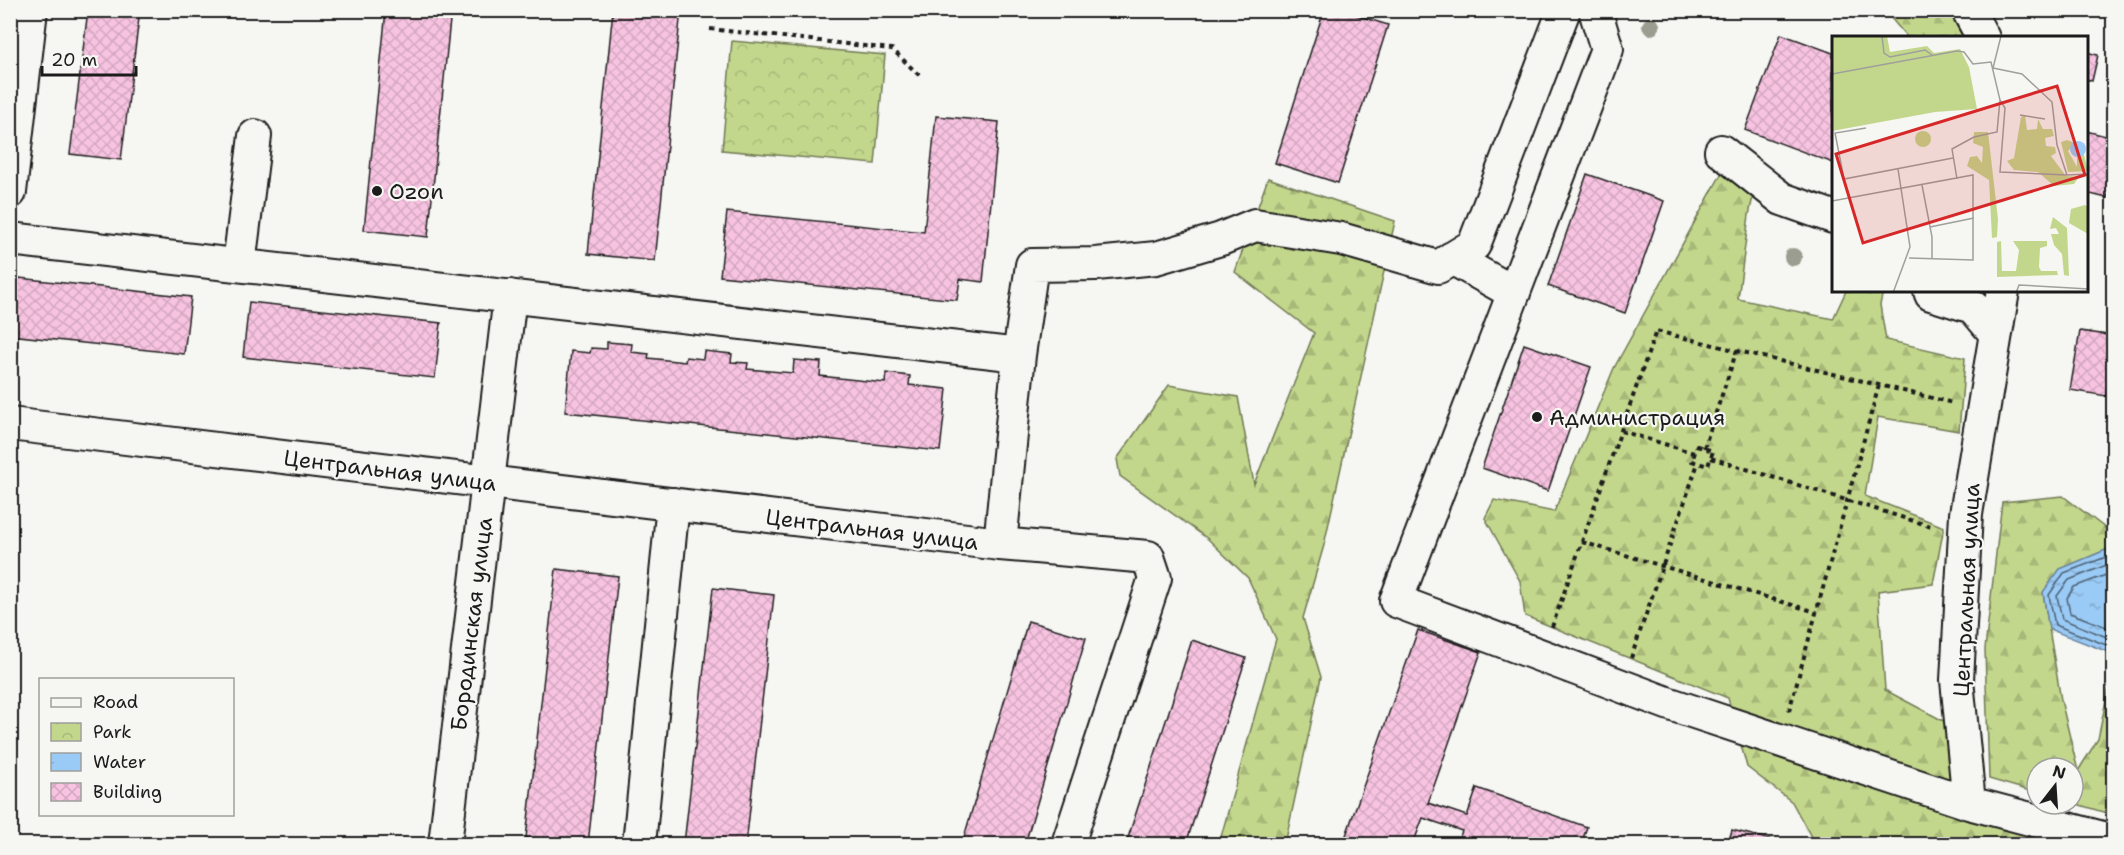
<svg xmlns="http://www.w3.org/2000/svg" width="2124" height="855" font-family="'Shantell Sans',sans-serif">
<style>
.forest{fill:url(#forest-firs);stroke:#707a54;stroke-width:1.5}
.park{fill:url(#park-crowns);stroke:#707a54;stroke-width:1.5}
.water{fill:url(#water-ripples);stroke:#68849f;stroke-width:1.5}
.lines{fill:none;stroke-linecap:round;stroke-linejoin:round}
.shore{stroke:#4e6273;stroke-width:1.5}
.building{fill:url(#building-cross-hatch);stroke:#1c1c1c;stroke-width:1.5}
.minor-casing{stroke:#1c1c1c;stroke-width:36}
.path{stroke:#1c1c1c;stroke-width:4;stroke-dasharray:4.5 4.5;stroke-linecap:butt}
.minor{stroke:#f6f6f2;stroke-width:32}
.tree{fill:#9a9d8f}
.poi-dot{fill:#1c1c1c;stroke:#f6f6f2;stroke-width:2}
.labels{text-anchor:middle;stroke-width:4.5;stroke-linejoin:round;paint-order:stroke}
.poi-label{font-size:22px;fill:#1c1c1c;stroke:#f6f6f2;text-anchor:start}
.street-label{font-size:22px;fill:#1c1c1c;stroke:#f6f6f2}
.inset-road{fill:none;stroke:#9f9f9c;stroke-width:1.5}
.view{fill:#d62828;fill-opacity:0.15;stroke:#d62828;stroke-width:3}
.inset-edge{fill:none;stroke:#1c1c1c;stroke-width:3}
</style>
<defs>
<pattern id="forest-firs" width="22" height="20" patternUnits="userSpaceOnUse" patternTransform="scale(1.5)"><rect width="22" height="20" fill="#c3d78c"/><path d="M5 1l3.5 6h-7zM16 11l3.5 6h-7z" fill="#a7b878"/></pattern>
<pattern id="park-crowns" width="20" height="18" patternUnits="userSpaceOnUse" patternTransform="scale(1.5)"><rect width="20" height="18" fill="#c3d78c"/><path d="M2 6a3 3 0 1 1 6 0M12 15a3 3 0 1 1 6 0" fill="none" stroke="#a7b878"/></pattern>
<pattern id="water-ripples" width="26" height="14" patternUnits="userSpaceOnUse" patternTransform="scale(1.5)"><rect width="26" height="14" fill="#9acaf6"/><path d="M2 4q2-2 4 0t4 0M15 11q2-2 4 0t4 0" fill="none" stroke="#84add2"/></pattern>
<pattern id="building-cross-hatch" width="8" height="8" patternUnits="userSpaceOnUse" patternTransform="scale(1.5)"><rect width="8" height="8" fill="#f7c3e1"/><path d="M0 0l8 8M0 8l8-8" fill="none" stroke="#d3a7c0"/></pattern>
</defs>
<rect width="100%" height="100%" fill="#f6f6f2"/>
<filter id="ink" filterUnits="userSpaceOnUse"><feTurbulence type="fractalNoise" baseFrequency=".0167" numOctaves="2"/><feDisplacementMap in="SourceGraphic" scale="12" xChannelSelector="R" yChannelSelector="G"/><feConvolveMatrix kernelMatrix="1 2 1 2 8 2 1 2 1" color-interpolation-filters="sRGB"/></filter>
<g filter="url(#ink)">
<path class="forest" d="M 1885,11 L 1948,11 L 1963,37 L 1907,37 Z
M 1724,169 L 1759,169 L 1749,215 L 1738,299 L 1833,319 L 1846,291 L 1883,291 L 1880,305 L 1886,340 L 1965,358 L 1959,431 L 1878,417 L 1865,496 L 1944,527 L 1933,584 L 1878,591 L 1885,690 L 1953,726 L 1958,815 L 2054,844 L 1815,844 L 1792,802 L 1747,767 L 1728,698 L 1525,616 L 1520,581 L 1485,518 L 1494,500 L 1554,512 L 1614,368 Z
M 1268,178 L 1395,221 L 1324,545 L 1303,618 L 1321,677 L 1285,844 L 1219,844 L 1276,639 L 1248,578 L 1208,539 L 1120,476 L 1117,459 L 1169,385 L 1238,397 L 1254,484 L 1314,333 L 1235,272 Z
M 2063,496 L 2113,534 L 2113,547 L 2060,569 L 2043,593 L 2061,700 L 2078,771 L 2098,739 L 2113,667 L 2113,815 L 2073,803 L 2073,768 L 2037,768 L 2037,793 L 1989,779 L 1985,649 L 2002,502 Z"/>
<path class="park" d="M 732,41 L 885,55 L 875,164 L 722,150 Z"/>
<path class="water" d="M 2113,547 L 2113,654 L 2049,629 L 2043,592 L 2060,569 Z"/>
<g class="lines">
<path class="shore" d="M 2114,554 L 2064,573 L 2049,595 L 2055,625 L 2114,648
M 2114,562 L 2069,580 L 2057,596 L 2062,619 L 2114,640
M 2114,572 L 2074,587 L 2067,598 L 2070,613 L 2114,630"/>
</g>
<path class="building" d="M 88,10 L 140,10 L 121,160 L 70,154 Z
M 386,10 L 451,10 L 428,237 L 364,230 Z
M 613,10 L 681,10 L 655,261 L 588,254 Z
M 1324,10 L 1340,10 L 1388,25 L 1338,183 L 1275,163 Z
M 1781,34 L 1833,53 L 1833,163 L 1745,130 Z
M 2086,52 L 2098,55 L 2092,81 L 2086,79 Z
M 936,116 L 999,122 L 983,282 L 960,279 L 957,300 L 720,276 L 727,212 L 924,232 Z
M 2086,131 L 2114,138 L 2114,174 L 2107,198 L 2086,193 Z
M 1587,174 L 1664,201 L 1625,313 L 1548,286 Z
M 10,277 L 191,297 L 184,354 L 10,335 Z
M 249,302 L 441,323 L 435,378 L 243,357 Z
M 2080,331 L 2114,336 L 2106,396 L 2070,390 Z
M 607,342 L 632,344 L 631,352 L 649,354 L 648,358 L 685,362 L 686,357 L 703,359 L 704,351 L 732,354 L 731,362 L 748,363 L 747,369 L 793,373 L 794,360 L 821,362 L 820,376 L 885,383 L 886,373 L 910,376 L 909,385 L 947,389 L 940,451 L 565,412 L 571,351 L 590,353 L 591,348 L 607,349 Z
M 1524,344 L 1591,367 L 1548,491 L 1482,468 Z
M 556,569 L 618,576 L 588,844 L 526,838 Z
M 713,588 L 774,595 L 746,844 L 684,844 Z
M 1028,621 L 1086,638 L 1025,844 L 962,844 Z
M 1418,630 L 1481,652 L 1428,803 L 1467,816 L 1477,788 L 1587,827 L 1581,844 L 1457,844 L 1462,831 L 1423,818 L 1413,844 L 1343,844 Z
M 1192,640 L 1246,658 L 1186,844 L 1126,844 Z
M 1732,830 L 1788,844 L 1728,844 Z"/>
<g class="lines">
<g class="minor-casing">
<path id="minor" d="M 1595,10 L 1607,49 L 1396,601 L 1667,703 L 1969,803
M 1968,10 L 1983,38
M 1721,151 L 1782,199 L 1833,217
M 10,192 L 31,10
M 10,239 L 1019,355
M 1452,258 L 1514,293
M 239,265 L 255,136
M 1930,291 L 1931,294 L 1973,307 L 1996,334
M 2003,291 L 1966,514 L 1957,680 L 1969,803 L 2114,841
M 10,424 L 1000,544 L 1148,557 L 1155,578 L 1068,844
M 1000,544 L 1019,355 L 1032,265 L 1096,264 L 1156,258 L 1221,239 L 1255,225 L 1341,239 L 1438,267 L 1474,245 L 1564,10
M 445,844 L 510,296
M 639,844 L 673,504"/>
</g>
<path class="path" d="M 710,29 L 892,49 L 921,77
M 1621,431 L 1694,453
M 1697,446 L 1713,451 L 1708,466 L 1692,461 Z
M 1704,448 L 1737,350
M 1711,458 L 1933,527
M 1582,542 L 1816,612
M 1552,627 L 1656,331 L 1953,403
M 1631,658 L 1698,463
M 1789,711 L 1879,385"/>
<use href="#minor" class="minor"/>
</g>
<g class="tree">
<circle cx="1651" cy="26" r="9"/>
<circle cx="1793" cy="257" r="9"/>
</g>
</g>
<g class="poi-dot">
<circle cx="377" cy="191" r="6"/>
<circle cx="1537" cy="417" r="6"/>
</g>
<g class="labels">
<g class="poi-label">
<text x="389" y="199">Ozon</text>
<text x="1549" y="425">Администрация</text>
</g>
<g class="street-label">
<text transform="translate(390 470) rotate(7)" y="8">Центральная улица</text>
<text transform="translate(872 529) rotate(7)" y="8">Центральная улица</text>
<text transform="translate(1966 590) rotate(-87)" y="8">Центральная улица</text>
<text transform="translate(471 624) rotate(-83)" y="8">Бородинская улица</text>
</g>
</g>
<g transform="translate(1832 36)">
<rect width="256" height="256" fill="#f6f6f2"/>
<path d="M 193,79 L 195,94 L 205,93 L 206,83 L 211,93 L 220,93 L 222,100 L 213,102 L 214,110 L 223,111 L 224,117 L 219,120 L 234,140 L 247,141 L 242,148 L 222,150 L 206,136 L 182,134 L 175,125 L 182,122 L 189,81 ZM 142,96 L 156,96 L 166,183 L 165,201 L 160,202 L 157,144 L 135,130 L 138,121 L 145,120 L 150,127 L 151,111 L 141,107 ZM 235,104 L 243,107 L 236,115 L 245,131 L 245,119 L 252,119 L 256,135 L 236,136 L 229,106 ZM 253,169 L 256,171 L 256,198 L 237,187 L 239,173 ZM 221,181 L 235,192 L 237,240 L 232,239 L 230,218 L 222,209 L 219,198 L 227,198 L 224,192 L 218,193 ZM 169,205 L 170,235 L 184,235 L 187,214 L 181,205 L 215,205 L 215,210 L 208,212 L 207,231 L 209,235 L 225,235 L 226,239 L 165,241 L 165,206 Z" fill="#c3d78c"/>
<path d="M83 103a8 8 0 1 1 16 0a8 8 0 1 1-16 0Z" fill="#c3d78c"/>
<path d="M 0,0 L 55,0 L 58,16 L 95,10 L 102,17 L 128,13 L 137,31 L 145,73 L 103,76 L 0,95 Z" fill="#c3d78c"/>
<path d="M238 113a8 8 0 1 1 16 0a8 8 0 1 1-16 0Z" fill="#9acaf6"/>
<path class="inset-road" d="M 50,0 L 52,17 L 58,21 L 93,14 L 100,19M 161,32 L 190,38 L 220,66 L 225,109 L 235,139 L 257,138M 161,32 L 169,0M 0,38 L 125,15 L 132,16 L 141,28 L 159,26 L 168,64 L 165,96 L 142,101 L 120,113 L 125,143M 168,64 L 173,72 L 168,136 L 235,139M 188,79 L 213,83M 34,92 L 3,97 L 12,143 L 121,122M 90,149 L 100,201 L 100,223M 0,165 L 141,139 L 141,224 L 77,222M 98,191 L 142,182M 61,257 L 78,211 L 66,133M 184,257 L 187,249 L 257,253"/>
<path class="view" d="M 225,50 L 253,139 L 31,207 L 4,118 Z"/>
<rect width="256" height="256" class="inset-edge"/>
</g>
<rect width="2124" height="855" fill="none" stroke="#f6f6f2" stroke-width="36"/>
<rect x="18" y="18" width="2088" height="819" fill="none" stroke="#1c1c1c" stroke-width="2" filter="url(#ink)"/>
<rect x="39" y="678" width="195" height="138" fill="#f6f6f2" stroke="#9f9f9c" stroke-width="1.5"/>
<rect x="51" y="698" width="30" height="9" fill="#f6f6f2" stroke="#9f9f9c" stroke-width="1.5"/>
<text x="93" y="708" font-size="18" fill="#1c1c1c">Road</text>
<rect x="51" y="723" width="30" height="18" fill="url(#park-crowns)" stroke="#9f9f9c" stroke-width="1.5"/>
<text x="93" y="738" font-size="18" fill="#1c1c1c">Park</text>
<rect x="51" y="753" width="30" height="18" fill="url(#water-ripples)" stroke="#9f9f9c" stroke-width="1.5"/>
<text x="93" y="768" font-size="18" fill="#1c1c1c">Water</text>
<rect x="51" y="783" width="30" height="18" fill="url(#building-cross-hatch)" stroke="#9f9f9c" stroke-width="1.5"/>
<text x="93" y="798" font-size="18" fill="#1c1c1c">Building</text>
<g transform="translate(2055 786) rotate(17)"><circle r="28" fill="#f6f6f2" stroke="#9f9f9c" stroke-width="1.5"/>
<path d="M0-4.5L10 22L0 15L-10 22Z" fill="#1c1c1c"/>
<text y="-9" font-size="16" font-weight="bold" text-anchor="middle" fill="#1c1c1c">N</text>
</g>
<path d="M42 66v9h94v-9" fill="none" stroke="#1c1c1c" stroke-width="3"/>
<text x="51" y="66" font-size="18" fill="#1c1c1c" stroke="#f6f6f2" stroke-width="4.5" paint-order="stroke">20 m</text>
</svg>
